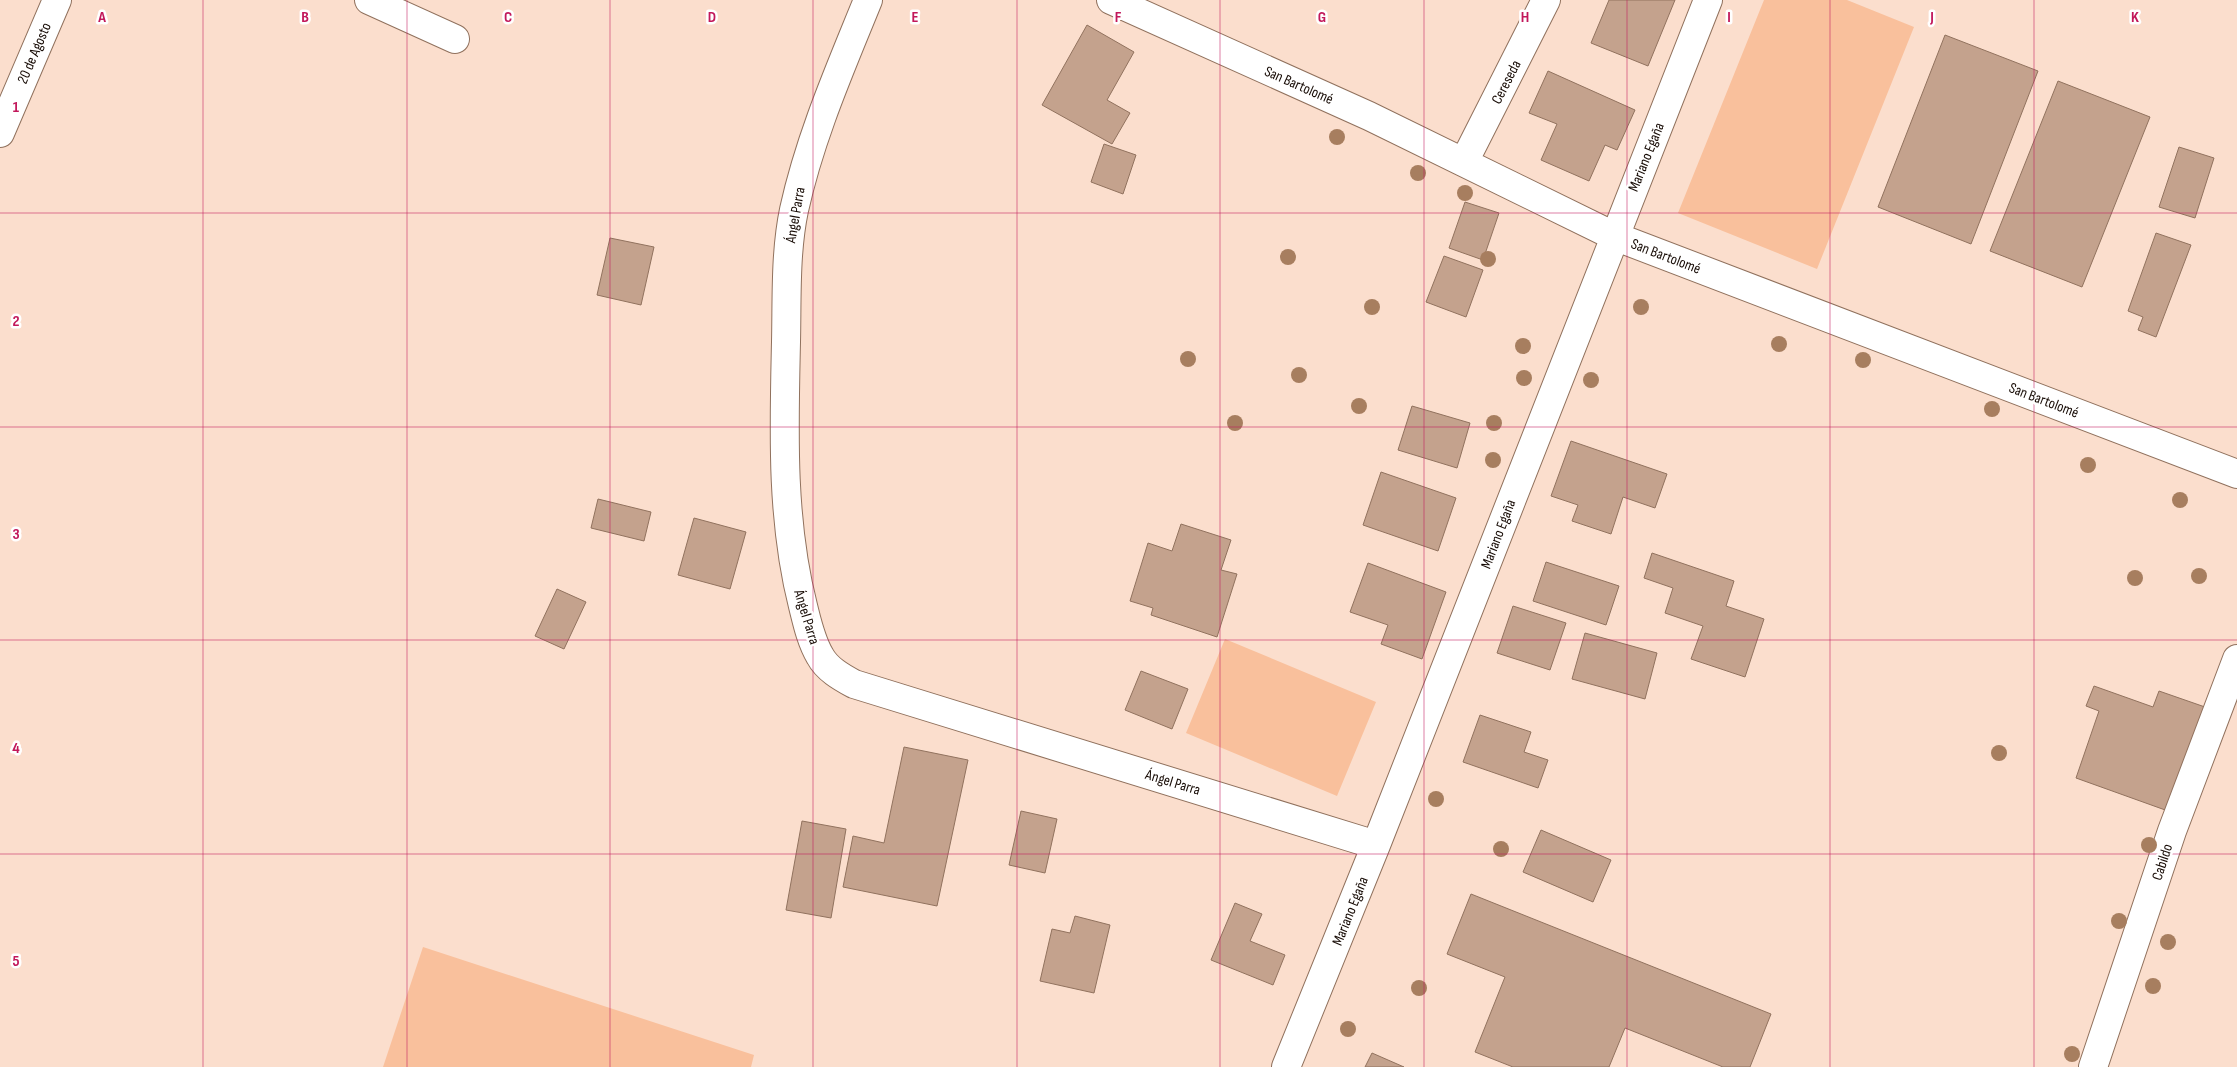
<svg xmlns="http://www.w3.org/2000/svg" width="2237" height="1067" font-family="'Sofia Sans Condensed',sans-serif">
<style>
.green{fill:#f9c09c}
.building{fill:#c4a28d;stroke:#91725e}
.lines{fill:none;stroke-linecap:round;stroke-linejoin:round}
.minor-casing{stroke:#90715d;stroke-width:30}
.minor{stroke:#fff;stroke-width:28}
.tree{fill:#a77e5f}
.grid{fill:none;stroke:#c2185b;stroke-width:1;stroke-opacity:0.55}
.labels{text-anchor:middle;stroke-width:5;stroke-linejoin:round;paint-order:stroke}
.street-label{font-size:15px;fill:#170b05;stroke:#fff}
.grid-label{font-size:16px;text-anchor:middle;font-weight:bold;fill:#c2185b;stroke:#fff;stroke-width:5;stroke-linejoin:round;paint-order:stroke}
</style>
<rect width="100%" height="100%" fill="#fbdecd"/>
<path class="green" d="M 1764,0 L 1847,0 L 1914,27 L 1817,269 L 1678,213 Z
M 1225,639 L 1376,702 L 1337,796 L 1186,733 Z
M 423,947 L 754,1055 L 751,1067 L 383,1067 Z"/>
<path class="building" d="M 1609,0 L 1675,0 L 1648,66 L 1591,43 Z
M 1087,25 L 1134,52 L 1107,100 L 1130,113 L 1112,144 L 1042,105 Z
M 1945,35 L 2038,71 L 1971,244 L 1878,207 Z
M 1548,71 L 1635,110 L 1617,150 L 1605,145 L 1589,181 L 1541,160 L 1557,124 L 1529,113 Z
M 2058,81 L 2150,117 L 2082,287 L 1990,251 Z
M 1104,144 L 1136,155 L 1123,194 L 1091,182 Z
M 2179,147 L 2214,158 L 2195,218 L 2159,207 Z
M 1465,202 L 1499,213 L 1483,260 L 1449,248 Z
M 2156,233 L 2191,245 L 2156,337 L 2138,330 L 2143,317 L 2128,311 Z
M 610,238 L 654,247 L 641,305 L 597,295 Z
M 1444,256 L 1483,270 L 1466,317 L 1426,302 Z
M 1412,406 L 1470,423 L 1457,468 L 1398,450 Z
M 1571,441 L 1667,474 L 1655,508 L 1623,497 L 1611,534 L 1572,521 L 1578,505 L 1551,496 Z
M 1381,472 L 1456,498 L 1438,551 L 1363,525 Z
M 598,499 L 651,512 L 644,541 L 591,528 Z
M 694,518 L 746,532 L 730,589 L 678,575 Z
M 1181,524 L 1231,540 L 1221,570 L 1237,574 L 1217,637 L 1151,615 L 1153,608 L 1130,601 L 1148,543 L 1172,551 Z
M 1652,553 L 1734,581 L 1726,606 L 1764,619 L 1745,677 L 1691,659 L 1703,626 L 1665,613 L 1673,588 L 1644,578 Z
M 1546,562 L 1619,586 L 1606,625 L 1533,601 Z
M 1368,563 L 1446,592 L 1422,659 L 1381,644 L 1388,625 L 1350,612 Z
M 557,589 L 586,602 L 564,649 L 535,636 Z
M 1513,606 L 1566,623 L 1550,670 L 1497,653 Z
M 1585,633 L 1657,653 L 1645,699 L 1572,679 Z
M 1141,671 L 1188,689 L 1172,729 L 1125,710 Z
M 2094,686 L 2153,707 L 2159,691 L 2205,707 L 2168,811 L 2076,778 L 2099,711 L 2086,706 Z
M 1480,715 L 1531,732 L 1524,752 L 1548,760 L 1538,788 L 1463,762 Z
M 904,747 L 968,760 L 937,906 L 843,887 L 853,836 L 884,843 Z
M 1021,811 L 1057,819 L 1045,873 L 1009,865 Z
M 802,821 L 846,829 L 831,918 L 786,910 Z
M 1541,830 L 1611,860 L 1593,902 L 1523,872 Z
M 1471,894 L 1771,1014 L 1750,1067 L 1723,1067 L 1625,1028 L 1609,1067 L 1513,1067 L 1475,1052 L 1505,977 L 1447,954 Z
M 1235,903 L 1262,914 L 1250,941 L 1285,955 L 1273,985 L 1211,960 Z
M 1075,916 L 1110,925 L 1094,993 L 1040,981 L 1052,929 L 1070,933 Z
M 1372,1053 L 1404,1067 L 1365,1067 Z"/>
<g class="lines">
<g class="minor-casing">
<path id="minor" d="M 369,0 L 455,39
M 868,0 C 840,69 810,137 794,210 C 785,253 787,299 786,342 C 784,430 781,520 803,606 C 807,622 811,641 820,656 C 827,669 841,677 854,684 L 1376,845
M 1111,0 L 1369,116 L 1614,236 L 2237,474
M 0,133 L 57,0
M 1464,162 L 1546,0
M 1286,1067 L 1376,845 L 1708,0
M 2093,1067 L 2172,831 L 2237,659"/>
</g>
<use href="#minor" class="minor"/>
</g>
<g class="tree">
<circle cx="1337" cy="137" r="8"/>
<circle cx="1418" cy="173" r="8"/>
<circle cx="1465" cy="193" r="8"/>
<circle cx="1288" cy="257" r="8"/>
<circle cx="1488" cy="259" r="8"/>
<circle cx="1372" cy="307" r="8"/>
<circle cx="1641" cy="307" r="8"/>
<circle cx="1779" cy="344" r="8"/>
<circle cx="1523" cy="346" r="8"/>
<circle cx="1188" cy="359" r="8"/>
<circle cx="1863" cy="360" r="8"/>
<circle cx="1299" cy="375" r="8"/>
<circle cx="1524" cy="378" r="8"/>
<circle cx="1591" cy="380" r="8"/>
<circle cx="1359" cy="406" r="8"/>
<circle cx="1992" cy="409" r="8"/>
<circle cx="1235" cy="423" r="8"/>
<circle cx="1494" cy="423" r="8"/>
<circle cx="1493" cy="460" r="8"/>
<circle cx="2088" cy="465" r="8"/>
<circle cx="2180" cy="500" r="8"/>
<circle cx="2199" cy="576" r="8"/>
<circle cx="2135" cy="578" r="8"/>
<circle cx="1999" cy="753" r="8"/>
<circle cx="1436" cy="799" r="8"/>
<circle cx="2149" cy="845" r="8"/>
<circle cx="1501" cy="849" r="8"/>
<circle cx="2119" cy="921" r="8"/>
<circle cx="2168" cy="942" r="8"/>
<circle cx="2153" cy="986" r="8"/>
<circle cx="1419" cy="988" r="8"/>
<circle cx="1348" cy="1029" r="8"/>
<circle cx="2072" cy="1054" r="8"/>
</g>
<path class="grid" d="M 203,0 L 203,1067M 407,0 L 407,1067M 610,0 L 610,1067M 813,0 L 813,1067M 1017,0 L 1017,1067M 1220,0 L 1220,1067M 1424,0 L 1424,1067M 1627,0 L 1627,1067M 1830,0 L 1830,1067M 2034,0 L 2034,1067M 0,213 L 2237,213M 0,427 L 2237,427M 0,640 L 2237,640M 0,854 L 2237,854"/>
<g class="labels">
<g class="street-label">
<text transform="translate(34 53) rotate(-67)" y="5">20 de Agosto</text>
<text transform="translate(1506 82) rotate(-63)" y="5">Cereseda</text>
<text transform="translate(1299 85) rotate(24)" y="5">San Bartolomé</text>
<text transform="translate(1646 157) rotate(-68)" y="5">Mariano Egaña</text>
<text transform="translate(795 215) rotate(-80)" y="5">Ángel Parra</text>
<text transform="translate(1666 256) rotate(21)" y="5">San Bartolomé</text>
<text transform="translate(2044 400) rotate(21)" y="5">San Bartolomé</text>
<text transform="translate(1498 534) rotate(-69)" y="5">Mariano Egaña</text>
<text transform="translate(807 617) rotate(73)" y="5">Ángel Parra</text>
<text transform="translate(1173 782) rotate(17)" y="5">Ángel Parra</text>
<text transform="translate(2162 862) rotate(-72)" y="5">Cabildo</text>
<text transform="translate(1350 911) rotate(-68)" y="5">Mariano Egaña</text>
</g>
</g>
<g class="grid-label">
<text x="102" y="22">A</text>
<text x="305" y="22">B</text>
<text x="508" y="22">C</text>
<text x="712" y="22">D</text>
<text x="915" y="22">E</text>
<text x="1118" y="22">F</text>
<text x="1322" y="22">G</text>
<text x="1525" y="22">H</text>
<text x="1729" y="22">I</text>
<text x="1932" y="22">J</text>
<text x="2135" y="22">K</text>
<text x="16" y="112">1</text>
<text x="16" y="326">2</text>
<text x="16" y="539">3</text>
<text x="16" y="753">4</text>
<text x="16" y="966">5</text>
</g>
</svg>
